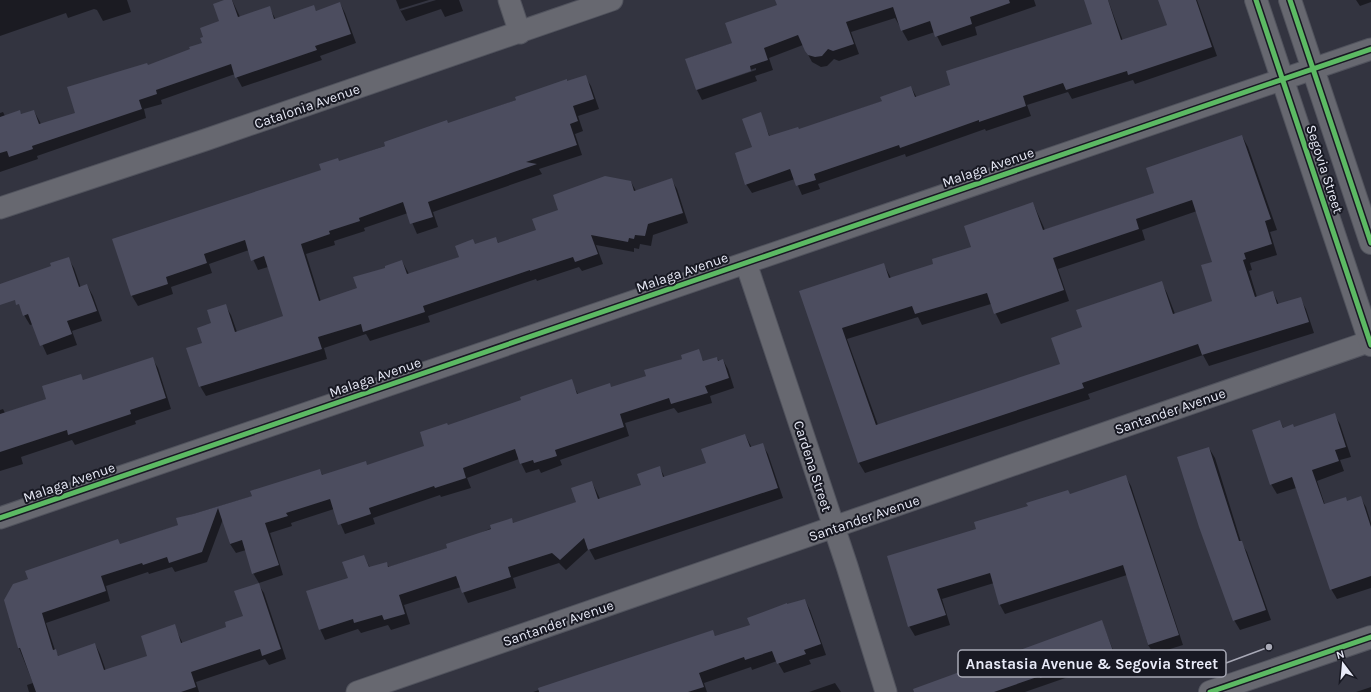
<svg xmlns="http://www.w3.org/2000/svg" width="1371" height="692" font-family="Karla,sans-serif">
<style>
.shadow{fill:#0007;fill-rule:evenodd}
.building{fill:#4c4d5f;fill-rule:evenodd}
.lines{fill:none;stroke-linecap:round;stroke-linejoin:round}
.street-casing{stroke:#51535d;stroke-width:23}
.secondary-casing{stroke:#51535d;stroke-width:24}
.street{stroke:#676870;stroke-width:21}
.secondary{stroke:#676870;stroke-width:22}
.cycleway-casing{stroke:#181923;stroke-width:8}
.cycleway{stroke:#5cba63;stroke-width:5}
.labels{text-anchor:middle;stroke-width:4;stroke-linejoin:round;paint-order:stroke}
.street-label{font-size:14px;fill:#e8eaf7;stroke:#181923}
.leader{fill:none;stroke:#a9aab7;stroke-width:1.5}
.callout-dot{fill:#a9aab7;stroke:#181923;stroke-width:1.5}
.callout{fill:#181923;stroke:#a9aab7;stroke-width:1.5}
.callout-label{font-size:15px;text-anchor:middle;font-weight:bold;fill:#e8eaf7}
</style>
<rect width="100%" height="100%" fill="#333440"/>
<path class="shadow" d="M 0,0 L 127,0 L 131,12 L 103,21 L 97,10 L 94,9 L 68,18 L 66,13 L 0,36 Z
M 227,0 L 232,0 L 240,17 L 269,7 L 276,20 L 313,6 L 317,12 L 340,3 L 345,13 L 356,43 L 320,56 L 322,60 L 242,87 L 235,74 L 161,100 L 162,104 L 144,109 L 146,118 L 37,156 L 38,159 L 0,172 L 0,113 L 3,112 L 5,116 L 19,111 L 22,115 L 34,111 L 41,124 L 76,114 L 147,66 L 191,50 L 203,44 L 204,37 L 220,22 Z
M 396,0 L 429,0 L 400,9 L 400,11 L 436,0 L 459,0 L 463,11 L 445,17 L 441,9 L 406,21 L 400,10 Z
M 786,0 L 1034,0 L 1036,6 L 975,27 L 977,35 L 942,46 L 935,32 L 908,41 L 895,18 L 851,32 L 859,54 L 839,61 L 834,59 L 827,66 L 821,67 L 812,62 L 803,45 L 769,58 L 773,70 L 755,76 L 757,81 L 702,100 L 697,90 L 756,70 L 756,68 L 697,88 L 697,90 L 686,59 L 733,43 Z
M 1088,0 L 1108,0 L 1123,41 L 1168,25 L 1159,0 L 1197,0 L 1217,56 L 1135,84 L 1133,80 L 1072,99 L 1068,92 L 1027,105 L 1031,116 L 986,131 L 985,129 L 906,157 L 905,154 L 818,184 L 820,189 L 802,195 L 795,179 L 752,193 L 746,184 L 760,114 L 770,137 L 799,130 L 883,101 L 911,87 L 917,98 L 951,86 L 1093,25 Z
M 1356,0 L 1371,0 L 1371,2 L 1360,6 Z
M 585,76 L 591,86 L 599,109 L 578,116 L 583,131 L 575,134 L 582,155 L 539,169 L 542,174 L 433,212 L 438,227 L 417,234 L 408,213 L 364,228 L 365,231 L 334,241 L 335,245 L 306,254 L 321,302 L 358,289 L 386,268 L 402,261 L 409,274 L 460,257 L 475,245 L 496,238 L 499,244 L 537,231 L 631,182 L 636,191 L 671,179 L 677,189 L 688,223 L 653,235 L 651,246 L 640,244 L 639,249 L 634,248 L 634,252 L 596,245 L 603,264 L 582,271 L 579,267 L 537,281 L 536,279 L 428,316 L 430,322 L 370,341 L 366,334 L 324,348 L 327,359 L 206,396 L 200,386 L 204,343 L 212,323 L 225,305 L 231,315 L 237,332 L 284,316 L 268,267 L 258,270 L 249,250 L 209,264 L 212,273 L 171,287 L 173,294 L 138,306 L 132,296 L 113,240 L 323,170 L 339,162 Z
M 1242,136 L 1248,147 L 1277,230 L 1270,232 L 1277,255 L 1250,263 L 1252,270 L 1249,271 L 1257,297 L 1273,292 L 1279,305 L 1300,298 L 1306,309 L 1314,333 L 1209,366 L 1203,355 L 1088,394 L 1090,399 L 865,473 L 859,463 L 801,291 L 884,265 L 891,278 L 934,265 L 972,247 L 1033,203 L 1045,230 L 1155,193 ZM 1197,211 L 1213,263 L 1213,301 L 1175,314 L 1167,293 L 1161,282 L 1083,328 L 1061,365 L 878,425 L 847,339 L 918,317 L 922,325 L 991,304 L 1001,324 L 1069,301 L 1058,269 L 1145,240 L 1142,230 Z
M 68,258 L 74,268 L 81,288 L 87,285 L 93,296 L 102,321 L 72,331 L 77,345 L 47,355 L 33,324 L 30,325 L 24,315 L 52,266 Z
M 698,351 L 704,362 L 717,358 L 719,361 L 723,360 L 728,369 L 734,388 L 710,396 L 712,403 L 678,413 L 674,408 L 625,423 L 629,436 L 560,460 L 562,465 L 541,473 L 539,469 L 526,473 L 519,459 L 467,478 L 471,488 L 441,497 L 440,495 L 373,518 L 375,524 L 345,534 L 334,509 L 291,523 L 292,526 L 270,533 L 283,575 L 259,583 L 253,573 L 246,550 L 236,553 L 230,544 L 223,519 L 207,562 L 175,572 L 172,567 L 149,574 L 148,572 L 106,586 L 110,601 L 46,623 L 55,650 L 59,657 L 95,644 L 100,654 L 106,671 L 149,656 L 174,626 L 183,644 L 228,627 L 244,617 L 258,584 L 264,593 L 286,659 L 269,665 L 265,659 L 196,682 L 199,692 L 29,692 L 27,685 L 33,683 L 19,648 L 5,600 L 120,545 L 179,525 L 177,519 L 253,496 L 320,470 L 323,476 L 367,466 L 426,446 L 448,426 L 522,401 L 571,381 L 578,394 L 611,388 L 647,376 Z
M 152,358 L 158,368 L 171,409 L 135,421 L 136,424 L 75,445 L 72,440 L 21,457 L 23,464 L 0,471 L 0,410 L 3,409 L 5,413 L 47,399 L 80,375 L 84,381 Z
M 1334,414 L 1340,424 L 1351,457 L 1340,460 L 1344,471 L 1317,481 L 1325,505 L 1345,498 L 1347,502 L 1360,497 L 1366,507 L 1371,523 L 1371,588 L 1337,599 L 1331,589 L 1296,488 L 1277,494 L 1271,484 L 1280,421 L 1284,429 L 1294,428 Z
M 745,435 L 752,448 L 762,444 L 768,454 L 783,498 L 595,560 L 589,549 L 566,570 L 559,563 L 513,578 L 516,588 L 468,603 L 461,587 L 404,605 L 410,624 L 391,630 L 388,625 L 361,633 L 358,629 L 325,640 L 320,629 L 364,556 L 370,568 L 386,563 L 389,567 L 448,548 L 511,519 L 514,524 L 577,502 L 592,482 L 600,499 L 642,486 L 660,468 L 665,478 L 707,464 Z
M 1209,448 L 1215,458 L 1241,542 L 1247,552 L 1271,620 L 1240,630 L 1234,620 Z
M 1126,477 L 1131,486 L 1183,645 L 1154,654 L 1148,645 L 1127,575 L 1005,614 L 1000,605 L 994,583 L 942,599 L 950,625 L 915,636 L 909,626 L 978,530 L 1070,495 Z
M 805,600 L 810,610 L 826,655 L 809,660 L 811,664 L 784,673 L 777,661 L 752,670 L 751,667 L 704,683 L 707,692 L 533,692 L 712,631 L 716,637 L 751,626 L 787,606 Z
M 1102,622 L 1117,660 L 1025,692 L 931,692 Z
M 835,683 L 841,692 L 809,692 Z
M 1371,687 L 1371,692 L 1356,692 Z"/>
<path class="building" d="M 224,0 L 232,0 L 238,17 L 270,6 L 274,19 L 314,5 L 316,11 L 340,2 L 351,34 L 315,46 L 317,50 L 235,78 L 231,64 L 156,90 L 157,94 L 139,100 L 142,109 L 32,146 L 33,149 L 9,157 L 7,151 L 0,153 L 0,117 L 20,110 L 21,114 L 34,110 L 39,124 L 75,113 L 67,87 L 147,63 L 148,65 L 190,49 L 189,47 L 202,43 L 200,38 L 203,37 L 200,28 L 219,21 L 213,4 Z
M 775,0 L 1009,0 L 1010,3 L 970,17 L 972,24 L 935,37 L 930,21 L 901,31 L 893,7 L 846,22 L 854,44 L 833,51 L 828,49 L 822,56 L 815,57 L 808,55 L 805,51 L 798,35 L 764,48 L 768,60 L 750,66 L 751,71 L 696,90 L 685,59 L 732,43 L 725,23 L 777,5 Z
M 1084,0 L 1108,0 L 1121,40 L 1167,25 L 1158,0 L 1196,0 L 1212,47 L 1128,75 L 1127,71 L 1066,90 L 1063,83 L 1023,96 L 1026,106 L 979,122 L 979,120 L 900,148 L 899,145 L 814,174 L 816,180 L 796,186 L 790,169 L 745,185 L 735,153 L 752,147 L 742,119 L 761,112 L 769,136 L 798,127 L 799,129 L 882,101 L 880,97 L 911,86 L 915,97 L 950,85 L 946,71 L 1092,24 Z
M 586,75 L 594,99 L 573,106 L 578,121 L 570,124 L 577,145 L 526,162 L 537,164 L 428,202 L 433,217 L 410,224 L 403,202 L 359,218 L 360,221 L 329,231 L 330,234 L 301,244 L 319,301 L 357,288 L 353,277 L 385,268 L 385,266 L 402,260 L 407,274 L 459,257 L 455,246 L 473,239 L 475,244 L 496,237 L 498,243 L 536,230 L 532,219 L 558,210 L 553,195 L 605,176 L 631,181 L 634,191 L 672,178 L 683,213 L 648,224 L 645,236 L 635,235 L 634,239 L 629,238 L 628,242 L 591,235 L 598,254 L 575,262 L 573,257 L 530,271 L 530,270 L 423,306 L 425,312 L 363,332 L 361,324 L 318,337 L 322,349 L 199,387 L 186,348 L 202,343 L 197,328 L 211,323 L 207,310 L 226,304 L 235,332 L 283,316 L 264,256 L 251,261 L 245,240 L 204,254 L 207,263 L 166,277 L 168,284 L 131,296 L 112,239 L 321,170 L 319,164 L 338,158 L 339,161 L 385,146 L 384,142 L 447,120 L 448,123 L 516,100 L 515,97 L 567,79 L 567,81 Z
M 1242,135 L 1271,219 L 1265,221 L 1272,244 L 1244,253 L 1246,259 L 1243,260 L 1255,297 L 1273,291 L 1277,304 L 1301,297 L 1309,322 L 1202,355 L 1198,344 L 1082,383 L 1084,388 L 858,463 L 799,291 L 884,263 L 889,278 L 933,264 L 932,259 L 971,247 L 964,226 L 1033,202 L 1043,230 L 1154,193 L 1146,168 ZM 1192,200 L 1212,262 L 1201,265 L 1212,301 L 1173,314 L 1162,281 L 1076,310 L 1082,327 L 1051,338 L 1060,364 L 876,425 L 842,328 L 912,306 L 915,314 L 987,293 L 994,314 L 1064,290 L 1053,258 L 1139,229 L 1136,219 Z
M 69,257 L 79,287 L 87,284 L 97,311 L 67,321 L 72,334 L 40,346 L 28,314 L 23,316 L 19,304 L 16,305 L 15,300 L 0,305 L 0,284 L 51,266 L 50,263 Z
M 699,349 L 703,361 L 717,357 L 718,361 L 723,359 L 729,378 L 705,386 L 708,393 L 671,404 L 669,398 L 620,414 L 624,427 L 555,450 L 557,456 L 534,463 L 533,460 L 520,464 L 515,449 L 463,468 L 466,478 L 435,488 L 434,486 L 369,508 L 371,514 L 338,525 L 330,499 L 286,513 L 288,516 L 265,523 L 279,565 L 252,574 L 242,540 L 230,544 L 218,508 L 202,552 L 169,563 L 167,557 L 143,565 L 142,563 L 101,576 L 106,591 L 42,613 L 53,650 L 56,649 L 58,656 L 95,643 L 104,670 L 147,656 L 141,636 L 175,624 L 181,643 L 226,627 L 225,622 L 243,616 L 234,591 L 259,583 L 281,649 L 262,656 L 260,649 L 191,672 L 196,687 L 181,692 L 36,692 L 20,648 L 18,648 L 4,600 L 13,584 L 28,579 L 25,571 L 118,539 L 120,544 L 178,525 L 176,518 L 193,514 L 252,496 L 250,491 L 320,469 L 322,475 L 366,461 L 367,465 L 424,446 L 420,432 L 447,423 L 448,425 L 521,400 L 520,397 L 572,379 L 577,394 L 610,383 L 611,387 L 646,376 L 644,370 L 682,359 L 681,355 Z
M 153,357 L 166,398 L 130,410 L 131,414 L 68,435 L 67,430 L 0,452 L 0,414 L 46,399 L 42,386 L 81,374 L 83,380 Z
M 1335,413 L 1346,447 L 1335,450 L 1339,461 L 1312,470 L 1324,504 L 1346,497 L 1347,501 L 1361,496 L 1371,527 L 1371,576 L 1330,590 L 1292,477 L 1270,485 L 1252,430 L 1280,420 L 1283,428 L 1293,424 L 1294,427 Z
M 745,434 L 750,447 L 763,443 L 778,488 L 588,550 L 584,538 L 560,560 L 552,553 L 508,567 L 511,577 L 462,593 L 456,576 L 399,595 L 405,614 L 384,620 L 382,615 L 354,623 L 353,619 L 319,630 L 306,591 L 348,578 L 342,562 L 364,555 L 369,567 L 387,562 L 388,567 L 447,548 L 446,544 L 491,529 L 490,525 L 512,518 L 513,523 L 576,502 L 571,488 L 592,481 L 598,499 L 641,485 L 637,474 L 660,466 L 663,477 L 706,463 L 701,449 Z
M 1209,447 L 1239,541 L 1242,541 L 1266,610 L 1233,621 L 1199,527 L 1177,457 Z
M 1126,475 L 1179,635 L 1148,645 L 1123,565 L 999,605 L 990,573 L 937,589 L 946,615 L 908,627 L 887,556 L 976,529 L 974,522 L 1028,506 L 1026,503 L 1068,490 L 1070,494 Z
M 805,599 L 821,644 L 804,650 L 806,654 L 777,664 L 772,651 L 745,660 L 744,657 L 699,673 L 704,687 L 688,692 L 539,692 L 538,688 L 713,630 L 715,636 L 750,625 L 747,618 L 787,603 L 787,604 Z
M 1102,620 L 1113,651 L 1040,678 L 1040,676 L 994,692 L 914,692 L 913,689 Z"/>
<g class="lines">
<g class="street-casing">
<path id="street" d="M 509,0 L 520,33
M 0,208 L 205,140 L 612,0
M 746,263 L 847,566 L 886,692
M 0,518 L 1371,49
M 357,692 L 1371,341"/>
</g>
<g class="secondary-casing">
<path id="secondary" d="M 1256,0 L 1371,345
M 1290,0 L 1371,243
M 1210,692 L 1371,637"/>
</g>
<use href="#street" class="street"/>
<use href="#secondary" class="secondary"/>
<g class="cycleway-casing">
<path id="cycleway" d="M 1256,0 L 1371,345
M 1290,0 L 1371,243
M 0,518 L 1371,49
M 1210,692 L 1371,637"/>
</g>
<use href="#cycleway" class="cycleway"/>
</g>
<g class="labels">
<g class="street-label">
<text transform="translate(307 106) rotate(-19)" y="5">Catalonia Avenue</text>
<text transform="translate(988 167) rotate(-19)" y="5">Malaga Avenue</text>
<text transform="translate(1325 169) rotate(72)" y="5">Segovia Street</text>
<text transform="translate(682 272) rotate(-19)" y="5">Malaga Avenue</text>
<text transform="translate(375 377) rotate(-19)" y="5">Malaga Avenue</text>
<text transform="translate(1170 411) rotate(-19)" y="5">Santander Avenue</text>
<text transform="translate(813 466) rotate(72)" y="5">Cardena Street</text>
<text transform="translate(69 482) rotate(-19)" y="5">Malaga Avenue</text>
<text transform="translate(864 518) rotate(-19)" y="5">Santander Avenue</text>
<text transform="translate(558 623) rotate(-19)" y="5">Santander Avenue</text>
</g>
</g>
<path class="leader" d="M1269 647L1226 663"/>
<circle class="callout-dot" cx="1269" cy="647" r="4"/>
<rect class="callout" x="958" y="650" width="268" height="27" rx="4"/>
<g class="callout-label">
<text x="1092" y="669">Anastasia Avenue &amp; Segovia Street</text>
</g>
<g transform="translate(1343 664) rotate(344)" stroke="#181923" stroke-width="3" paint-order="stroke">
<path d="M0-3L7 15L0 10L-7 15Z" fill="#e8eaf7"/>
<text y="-6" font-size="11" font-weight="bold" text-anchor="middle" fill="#e8eaf7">N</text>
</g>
</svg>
